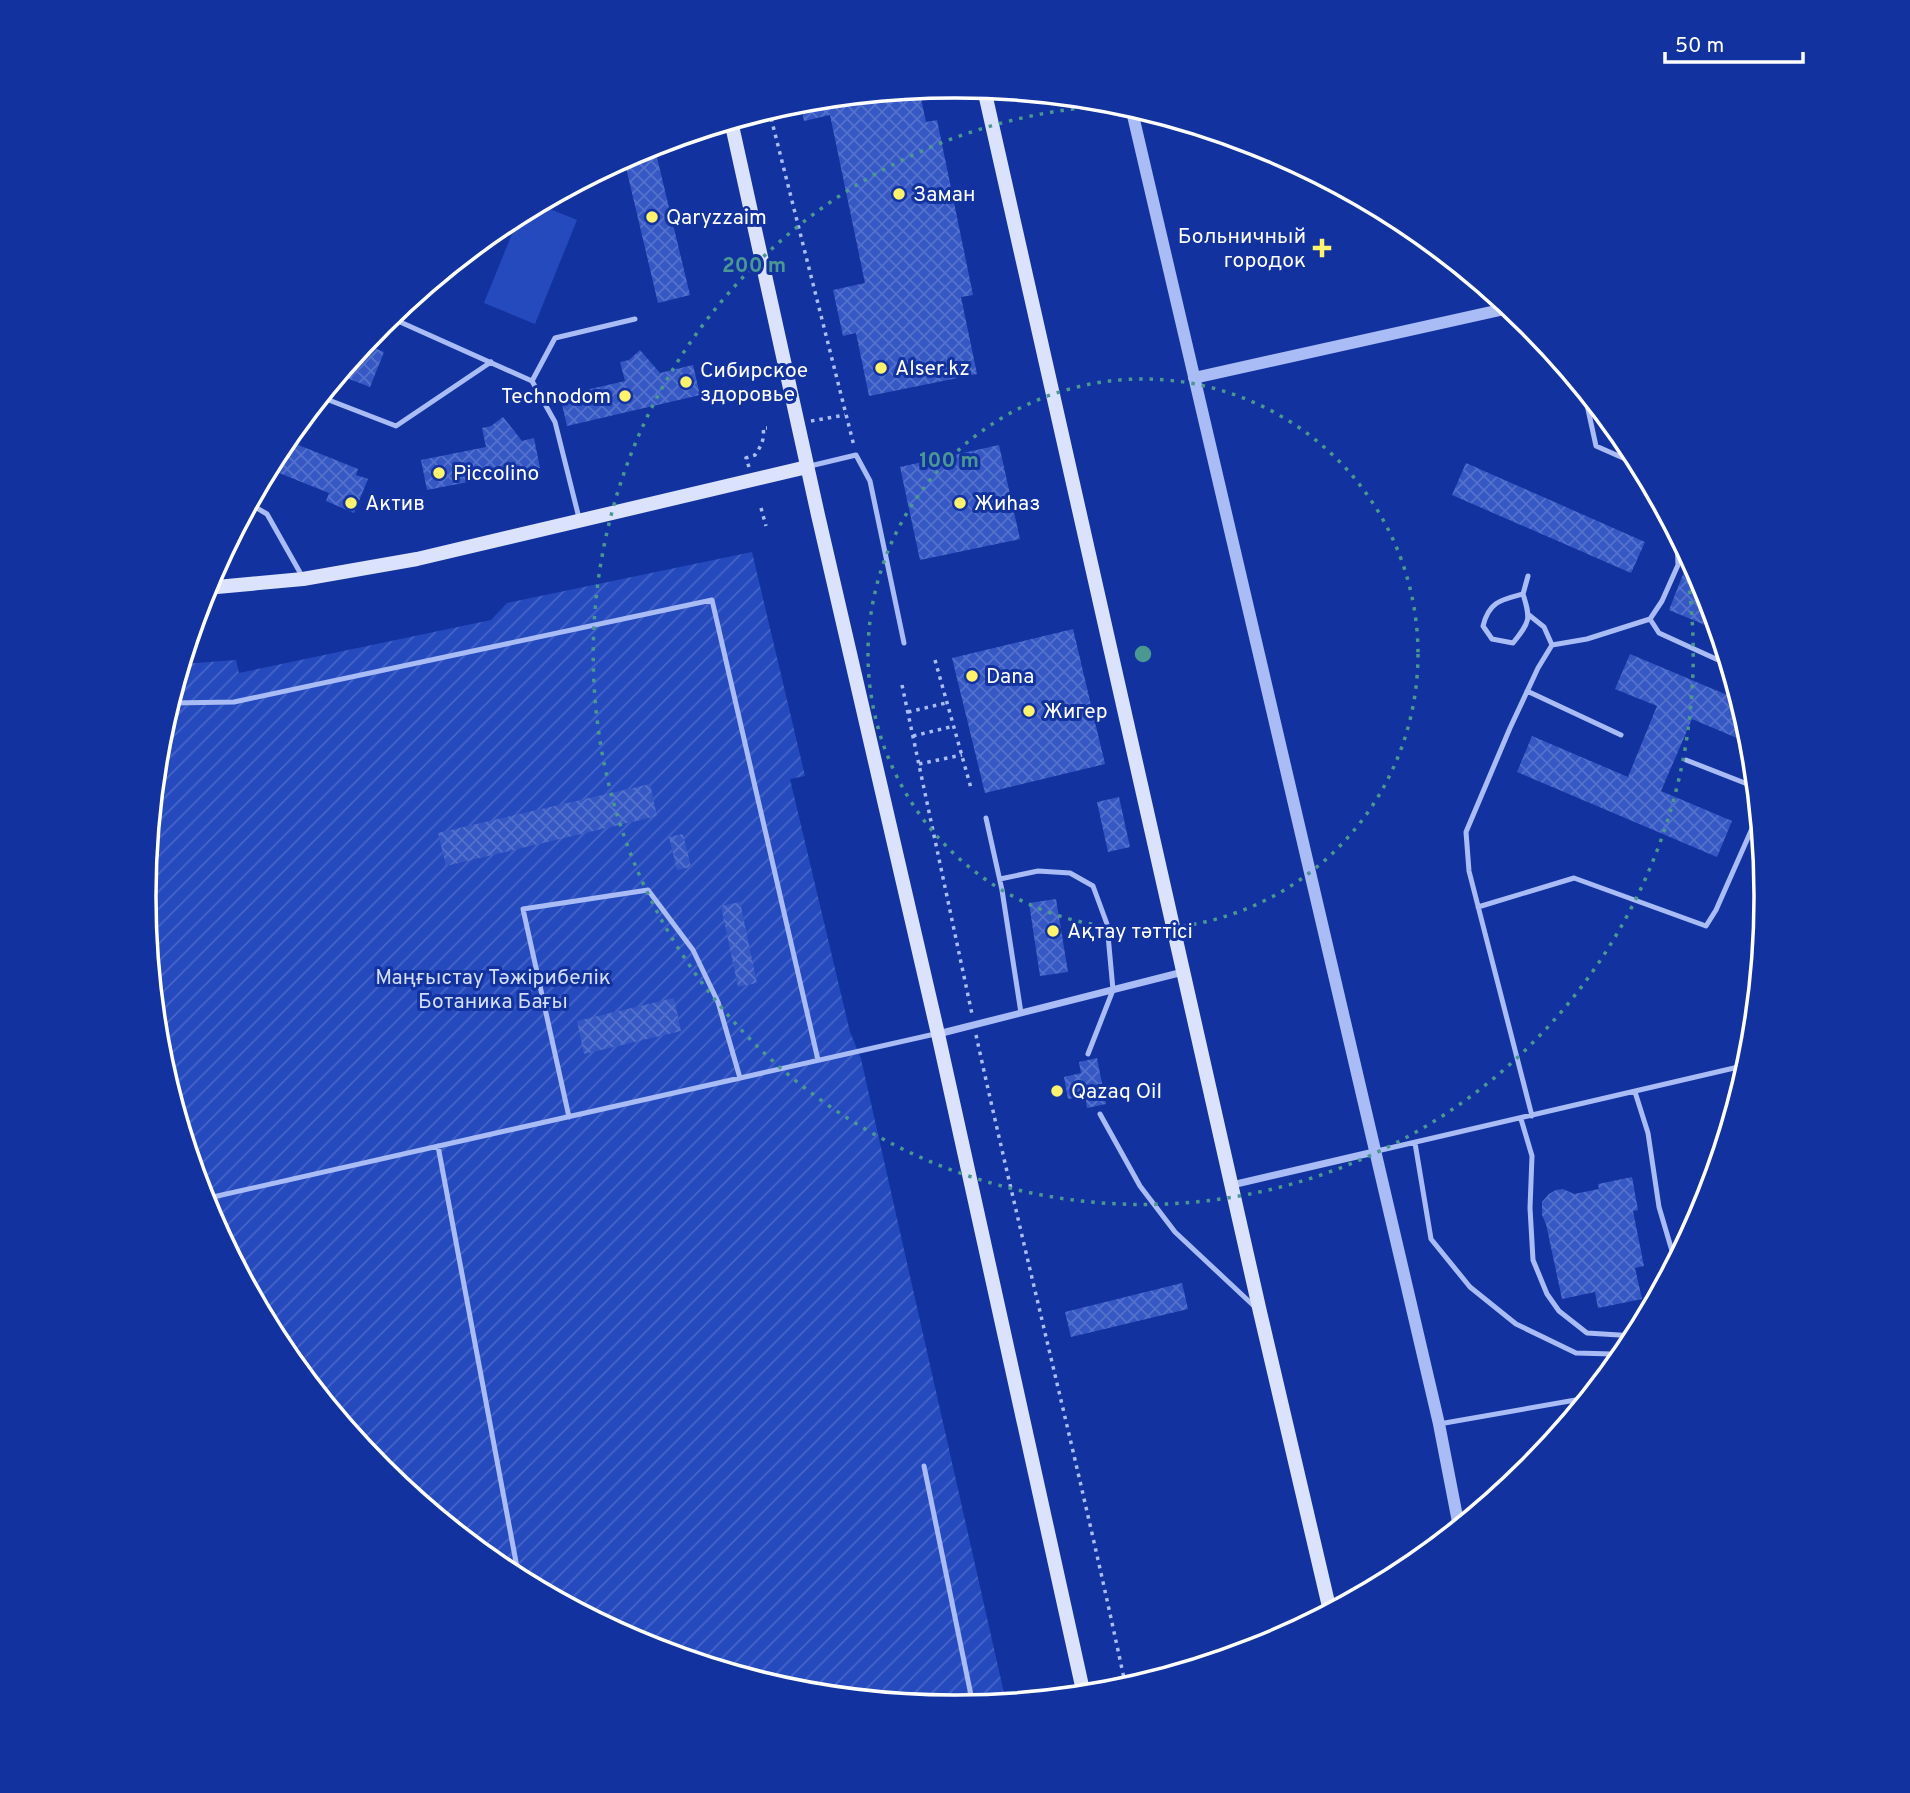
<svg xmlns="http://www.w3.org/2000/svg" width="1910" height="1793" font-family="Overpass,sans-serif">
<style>
.garden{fill:url(#garden-furrows)}
.pitch{fill:#254abe}
.building{fill:url(#building-cross-hatch)}
.lines{fill:none;stroke-linecap:round;stroke-linejoin:round}
.path{stroke:#aabcf5;stroke-width:3.5;stroke-dasharray:3.5 5;stroke-linecap:butt}
.service{stroke:#aabcf5;stroke-width:5}
.minor{stroke:#aabcf5;stroke-width:7}
.tertiary{stroke:#aabcf5;stroke-width:12}
.secondary{stroke:#dae2fd;stroke-width:14}
.ring{fill:none;stroke:#4b9892;stroke-width:3.5;stroke-dasharray:3.5 7}
.poi-dot{fill:#fff36d;stroke:#12339f;stroke-width:2.5}
.labels{text-anchor:middle;stroke-width:6;stroke-linejoin:round;paint-order:stroke}
.poi-label{font-size:21px;fill:#fff;stroke:#12339f;text-anchor:start}
.park-label{font-size:21px;fill:#d3ddfe;stroke:#12339f}
.rim{fill:none;stroke:#fff;stroke-width:3.5}
.centre{fill:#4b9892;stroke:#12339f;stroke-width:3.5}
.ring-label{font-size:21px;text-anchor:middle;font-weight:bold;fill:#4b9892;stroke:#12339f;stroke-width:6;stroke-linejoin:round;paint-order:stroke}
</style>
<defs>
<pattern id="garden-furrows" width="10" height="10" patternUnits="userSpaceOnUse" patternTransform="scale(1.75)"><rect width="10" height="10" fill="#254abe"/><path d="M-1 1l2-2M0 10L10 0M9 11l2-2" fill="none" stroke="#4665c8"/></pattern>
<pattern id="building-cross-hatch" width="8" height="8" patternUnits="userSpaceOnUse" patternTransform="scale(1.75)"><rect width="8" height="8" fill="#3658c4"/><path d="M0 0l8 8M0 8l8-8" fill="none" stroke="#5471cd"/></pattern>
</defs>
<rect width="100%" height="100%" fill="#12339f"/>
<path class="garden" d="M 752,552 L 805,776 L 790,779 L 850,1032 L 861,1059 L 1006,1702 L 955,1707 L 796,1692 L 644,1645 L 504,1570 L 381,1469 L 281,1347 L 206,1206 L 160,1054 L 144,896 L 160,738 L 182,664 L 236,660 L 239,673 L 491,620 L 507,603 Z"/>
<path class="pitch" d="M 538,204 L 577,220 L 535,324 L 484,303 L 520,214 Z"/>
<path class="building" d="M 919,89 L 926,122 L 937,120 L 973,295 L 961,297 L 977,374 L 869,396 L 856,333 L 843,336 L 833,290 L 865,283 L 830,115 L 804,121 L 800,101 Z
M 654,145 L 690,295 L 658,303 L 624,159 Z
M 365,344 L 384,352 L 370,387 L 339,375 Z
M 640,350 L 660,373 L 693,365 L 700,395 L 567,426 L 560,396 L 625,381 L 620,362 L 629,360 Z
M 503,417 L 522,441 L 534,438 L 540,468 L 427,490 L 421,460 L 486,447 L 482,428 L 491,426 Z
M 286,440 L 358,469 L 356,475 L 368,479 L 354,513 L 326,501 L 329,493 L 269,469 Z
M 999,445 L 1020,539 L 920,560 L 900,467 Z
M 1466,463 L 1645,542 L 1631,573 L 1452,495 Z
M 1689,559 L 1704,587 L 1717,630 L 1669,610 Z
M 1073,629 L 1105,764 L 985,793 L 952,658 Z
M 1630,654 L 1739,700 L 1751,744 L 1692,719 L 1661,791 L 1732,821 L 1717,857 L 1517,772 L 1532,736 L 1628,777 L 1657,706 L 1615,689 Z
M 650,784 L 657,816 L 446,866 L 438,833 Z
M 1119,797 L 1130,847 L 1108,852 L 1097,802 Z
M 683,834 L 691,867 L 677,870 L 669,837 Z
M 1056,899 L 1068,972 L 1040,976 L 1029,903 Z
M 740,902 L 757,983 L 738,987 L 721,906 Z
M 674,998 L 681,1031 L 584,1054 L 577,1021 Z
M 1097,1058 L 1106,1104 L 1087,1108 L 1085,1096 L 1068,1099 L 1064,1077 L 1081,1073 L 1079,1062 Z
M 1632,1177 L 1638,1210 L 1633,1211 L 1644,1266 L 1635,1268 L 1642,1299 L 1598,1308 L 1595,1292 L 1562,1299 L 1546,1224 L 1542,1215 L 1542,1202 L 1549,1194 L 1556,1190 L 1563,1189 L 1574,1194 L 1599,1189 L 1598,1184 Z
M 1182,1283 L 1188,1309 L 1071,1337 L 1065,1312 Z"/>
<g class="lines">
<path class="path" d="M 769,110 L 854,446
M 811,421 L 845,415
M 749,467 L 746,458 L 755,455 C 761,446 765,439 763,428 L 767,428
M 761,508 L 766,526
M 935,660 L 971,788
M 902,685 L 972,1014
M 908,712 L 946,703
M 913,736 L 954,726
M 919,764 L 962,755
M 976,1035 C 1024,1253 1080,1469 1126,1688"/>
<path class="service" d="M 389,317 L 532,381
M 1584,391 L 1596,446 L 1639,465
M 321,397 L 396,426 L 491,362
M 810,466 L 856,455 L 870,481 L 904,643
M 250,504 L 267,514 L 302,576
M 579,518 L 555,422 L 532,381 L 555,338 L 635,319
M 1523,594 C 1531,619 1530,622 1513,643 L 1492,639 L 1483,626 C 1489,602 1500,600 1523,594 L 1528,576
M 1529,615 L 1544,627 L 1552,645 L 1587,639 L 1650,619 L 1662,601 L 1678,565 L 1677,535
M 1650,619 L 1659,633 L 1727,664
M 1527,691 L 1621,735
M 171,703 L 234,702 L 712,600 L 818,1060
M 1686,760 L 1755,787
M 986,818 L 1002,890 L 1021,1013
M 1000,879 L 1038,871 L 1070,873 L 1093,886 L 1107,924 L 1113,990 L 1088,1054
M 1478,907 L 1574,878 L 1706,926 L 1716,910 L 1758,815
M 1635,1092 L 1648,1133 L 1659,1207 L 1675,1261
M 1100,1114 L 1140,1186 L 1175,1232 L 1254,1306
M 1532,1116 L 1469,871 L 1466,832 L 1510,728 L 1538,668 L 1552,645
M 569,1117 L 523,909 L 648,890 L 693,950 L 718,1002 L 740,1078
M 1521,1119 L 1532,1156 L 1530,1208 L 1533,1260 L 1547,1294 L 1559,1311 L 1587,1333 L 1635,1336
M 1415,1143 L 1431,1239 L 1470,1287 L 1516,1324 L 1576,1353 L 1612,1354 L 1625,1352
M 438,1146 L 519,1578
M 1377,1151 L 1747,1065
M 204,1199 L 935,1034
M 1439,1424 L 1587,1398
M 924,1466 L 973,1705"/>
<path class="minor" d="M 938,1034 L 1183,972
M 1232,1185 L 1374,1152"/>
<path class="tertiary" d="M 1131,107 L 1439,1424 L 1459,1527
M 1194,378 L 1509,308"/>
<path class="secondary" d="M 984,89 L 1260,1312 L 1330,1611
M 731,121 L 818,515 L 938,1034 L 1084,1695
M 206,588 L 303,579 L 417,559 L 807,467"/>
</g>
<g class="ring">
<circle cx="1143" cy="654" r="275"/>
<path d="M1683 549A550 550 0 1 1 1119 105"/>
</g>
<g class="poi-dot">
<circle cx="899" cy="194" r="7"/>
<circle cx="652" cy="217" r="7"/>
<path d="M1318.5 237.5h7v7h7v7h-7v7h-7v-7h-7v-7h7z"/>
<circle cx="881" cy="368" r="7"/>
<circle cx="686" cy="382" r="7"/>
<circle cx="625" cy="396" r="7"/>
<circle cx="439" cy="473" r="7"/>
<circle cx="351" cy="503" r="7"/>
<circle cx="960" cy="503" r="7"/>
<circle cx="972" cy="676" r="7"/>
<circle cx="1029" cy="711" r="7"/>
<circle cx="1053" cy="931" r="7"/>
<circle cx="1057" cy="1091" r="7"/>
</g>
<g class="labels">
<g class="poi-label">
<text x="913" y="201">Заман</text>
<text x="666" y="224">Qaryzzaim</text>
<text x="1306" y="243" text-anchor="end">Больничный<tspan x="1306" dy="24">городок</tspan></text>
<text x="895" y="375">Alser.kz</text>
<text x="700" y="377">Сибирское<tspan x="700" dy="24">здоровье</tspan></text>
<text x="611" y="403" text-anchor="end">Technodom</text>
<text x="453" y="480">Piccolino</text>
<text x="365" y="510">Актив</text>
<text x="974" y="510">Жиhаз</text>
<text x="986" y="683">Dana</text>
<text x="1043" y="718">Жигер</text>
<text x="1067" y="938">Ақтау тәттісі</text>
<text x="1071" y="1098">Qazaq Oil</text>
</g>
<g class="park-label">
<text x="493" y="984">Маңғыстау Тәжірибелік<tspan x="493" dy="24">Ботаника Бағы</tspan></text>
</g>
</g>
<path d="M0 0H1910V1793H0ZM954 98H956A798 798 0 0 1 1754 896V897A798 798 0 0 1 956 1695H954A798 798 0 0 1 156 897V896A798 798 0 0 1 954 98Z" fill="#12339f" fill-rule="evenodd"/>
<path class="rim" d="M954 98H956A798 798 0 0 1 1754 896V897A798 798 0 0 1 956 1695H954A798 798 0 0 1 156 897V896A798 798 0 0 1 954 98Z"/>
<circle cx="1143" cy="654" r="10" class="centre"/>
<g class="ring-label">
<text x="754" y="272">200 m</text>
<text x="949" y="467">100 m</text>
</g>
<path d="M1665 52v10h138v-10" fill="none" stroke="#ffffff" stroke-width="3.5"/>
<text x="1675" y="52" font-size="21" fill="#ffffff" stroke="#12339f" stroke-width="5" paint-order="stroke">50 m</text>
</svg>
